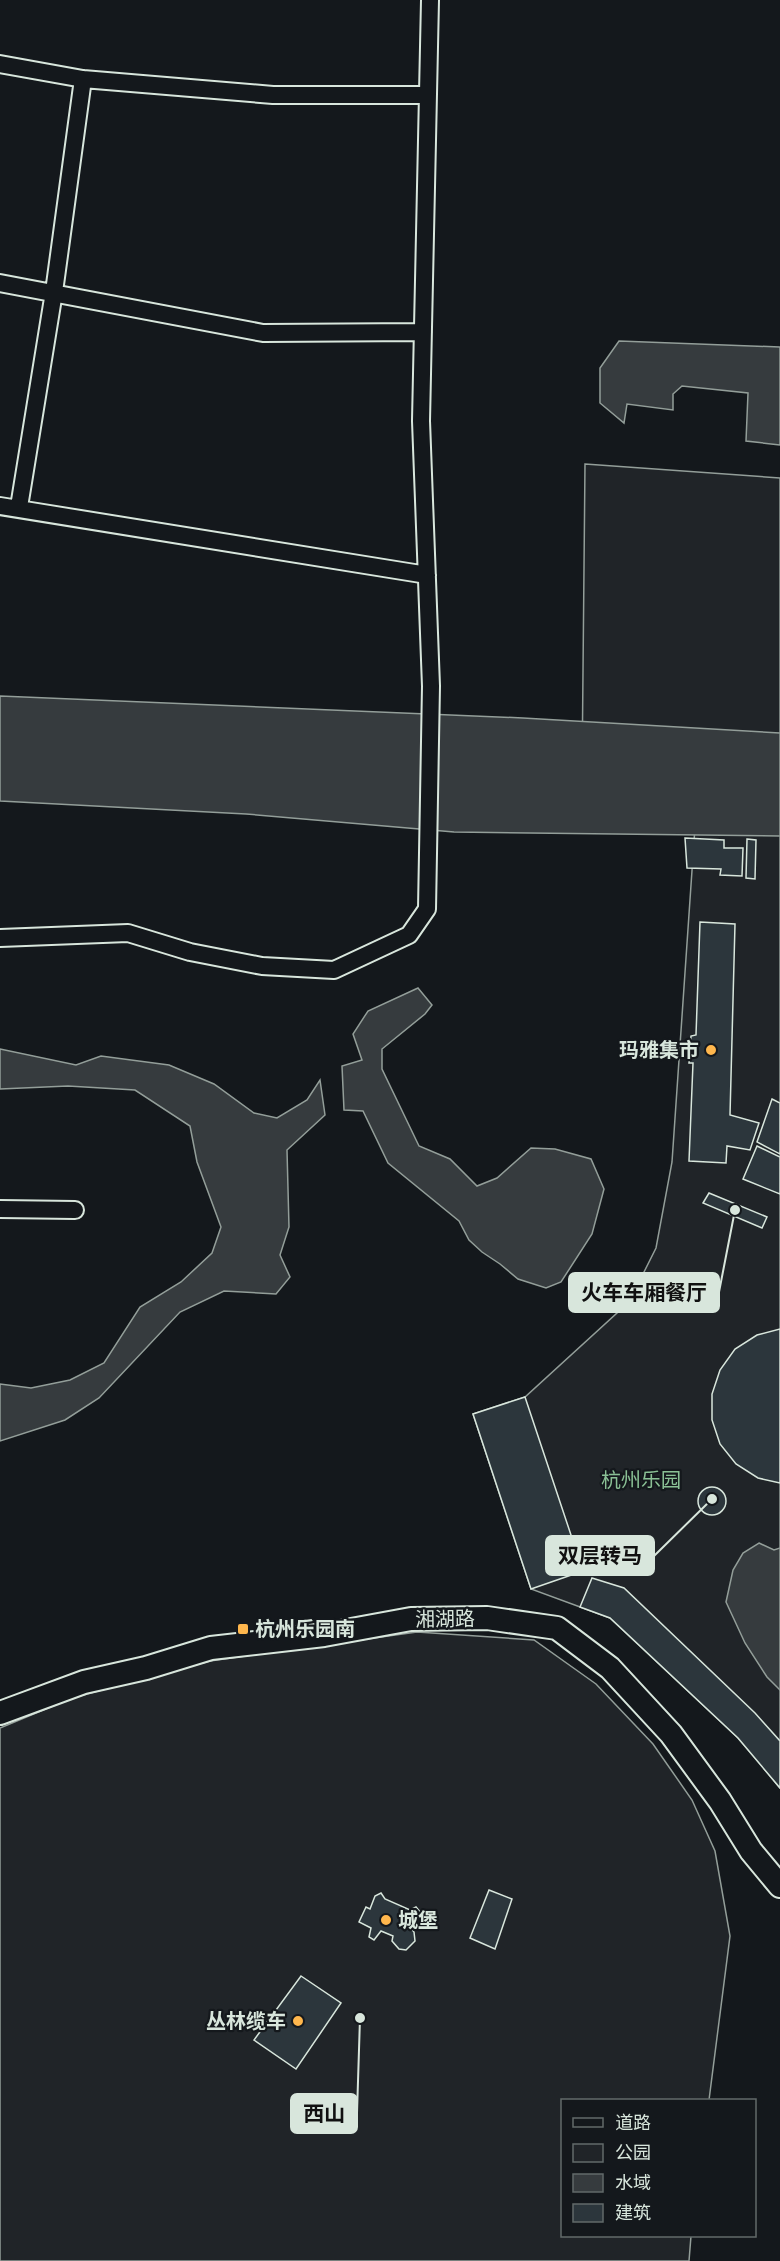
<svg xmlns="http://www.w3.org/2000/svg" width="780" height="2261" font-family="'PT Sans','Noto Sans SC',sans-serif">
<style>
.green{fill:#202428;stroke:#939e99;stroke-width:1.5}
.water{fill:#363b3e;stroke:#939e99;stroke-width:1.5}
.building{fill:#2c363c;stroke:#d8e6dc;stroke-width:1.5}
.lines{fill:none;stroke-linecap:round;stroke-linejoin:round}
.minor-casing{stroke:#d8e6dc;stroke-width:20}
.secondary-casing{stroke:#d8e6dc;stroke-width:26}
.minor{stroke:#14181c;stroke-width:16}
.secondary{stroke:#14181c;stroke-width:22}
.poi-dot{fill:#ffb74d;stroke:#14181c;stroke-width:2}
.labels{text-anchor:middle;stroke-width:4.5;stroke-linejoin:round;paint-order:stroke}
.poi-label{font-size:20px;font-weight:bold;fill:#d8e6dc;stroke:#14181c;text-anchor:end}
.park-label{font-size:20px;fill:#8ac095;stroke:#14181c}
.street-label{font-size:20px;fill:#d8e6dc;stroke:#14181c}
.leader{fill:none;stroke:#d8e6dc;stroke-width:2}
.callout-dot{fill:#d8e6dc;stroke:#14181c;stroke-width:2}
.callout{fill:#d8e6dc;stroke:#d8e6dc;stroke-width:2}
.callout-label{font-size:21px;text-anchor:middle;font-weight:bold;fill:#111}
</style>
<rect width="100%" height="100%" fill="#14181c"/>
<path class="green" d="M 585,464 L 780,478 L 780,1788 L 738,1738 L 610,1618 L 531,1589 L 473,1414 L 525,1397 L 629,1302 L 656,1248 L 672,1162 L 698,783 L 582,776 Z
M 417,1632 L 534,1640 L 596,1684 L 653,1744 L 692,1800 L 715,1851 L 730,1936 L 709,2100 L 562,2100 L 562,2236 L 691,2236 L 689,2261 L 0,2261 L 0,1728 L 72,1698 L 210,1661 Z"/>
<path class="water" d="M 619,341 L 780,347 L 780,445 L 746,441 L 748,393 L 682,386 L 673,394 L 673,410 L 627,404 L 624,423 L 600,403 L 600,368 Z
M 0,696 L 523,718 L 780,733 L 780,836 L 454,832 L 246,814 L 0,801 Z
M 418,988 L 432,1005 L 425,1014 L 382,1049 L 382,1069 L 419,1146 L 450,1159 L 477,1186 L 497,1178 L 531,1148 L 555,1149 L 591,1159 L 604,1189 L 592,1234 L 561,1282 L 546,1288 L 518,1279 L 500,1264 L 482,1252 L 469,1240 L 459,1221 L 388,1163 L 363,1111 L 344,1110 L 342,1066 L 362,1060 L 353,1034 L 368,1011 Z
M 0,1049 L 76,1065 L 101,1056 L 169,1065 L 214,1084 L 254,1113 L 277,1118 L 307,1100 L 320,1080 L 325,1115 L 287,1150 L 289,1227 L 280,1255 L 290,1277 L 276,1294 L 224,1291 L 180,1312 L 99,1398 L 65,1420 L 0,1441 L 0,1384 L 31,1388 L 70,1380 L 104,1363 L 140,1307 L 181,1282 L 212,1253 L 221,1227 L 197,1162 L 190,1126 L 135,1090 L 68,1086 L 0,1089 Z
M 759,1543 L 774,1550 L 780,1548 L 780,1690 L 767,1677 L 745,1643 L 726,1602 L 733,1570 L 743,1553 Z"/>
<path class="building" d="M 685,838 L 724,840 L 724,848 L 743,848 L 742,876 L 720,875 L 721,869 L 687,868 Z
M 747,839 L 756,840 L 755,879 L 746,878 Z
M 700,922 L 735,924 L 730,1115 L 759,1123 L 750,1150 L 727,1146 L 726,1163 L 689,1161 L 693,1063 L 689,1063 L 691,1036 L 696,1035 Z
M 772,1099 L 780,1103 L 780,1154 L 757,1142 Z
M 757,1146 L 780,1157 L 780,1194 L 743,1179 Z
M 709,1193 L 767,1217 L 762,1228 L 703,1203 Z
M 780,1329 L 780,1483 L 758,1478 L 736,1464 L 720,1444 L 712,1420 L 712,1394 L 720,1370 L 735,1349 L 757,1335 Z
M 525,1397 L 583,1571 L 531,1589 L 473,1414 Z
M698 1501a14 14 0 1 1 28 0a14 14 0 1 1-28 0Z
M 592,1578 L 624,1588 L 755,1713 L 780,1741 L 780,1788 L 738,1738 L 610,1618 L 580,1607 Z
M 489,1890 L 512,1899 L 495,1949 L 470,1938 Z
M 381,1893 L 385,1899 L 410,1910 L 416,1907 L 421,1913 L 418,1918 L 413,1918 L 410,1927 L 414,1932 L 415,1941 L 406,1950 L 399,1949 L 392,1941 L 393,1936 L 381,1931 L 374,1940 L 369,1937 L 371,1928 L 359,1922 L 366,1907 L 370,1909 L 375,1896 Z
M 301,1976 L 341,2003 L 296,2069 L 254,2040 Z"/>
<g class="lines">
<g class="minor-casing">
<path id="minor" d="M 0,64 L 83,79 L 273,95 L 428,95
M 0,283 L 263,333 L 423,332
M 0,506 L 427,575
M 19,507 L 54,292 L 83,79
M 0,938 L 128,933 L 190,952 L 262,966 L 334,970 L 409,935 L 427,909 L 431,686 L 421,421 L 430,0
M 0,1209 L 75,1210"/>
</g>
<g class="secondary-casing">
<path id="secondary" d="M 0,1713 L 84,1682 L 146,1668 L 211,1648 L 324,1635 L 411,1619 L 487,1618 L 557,1628 L 610,1668 L 671,1734 L 720,1801 L 751,1851 L 780,1886"/>
</g>
<use href="#minor" class="minor"/>
<use href="#secondary" class="secondary"/>
</g>
<g class="poi-dot">
<circle cx="711" cy="1050" r="6"/>
<rect x="237" y="1623" width="12" height="12" rx="3"/>
<circle cx="386" cy="1920" r="6"/>
<circle cx="298" cy="2021" r="6"/>
</g>
<g class="labels">
<g class="poi-label">
<text x="699" y="1057">玛雅集市</text>
<text x="255" y="1636" text-anchor="start">杭州乐园南</text>
<text x="398" y="1927" text-anchor="start">城堡</text>
<text x="286" y="2028">丛林缆车</text>
</g>
<g class="park-label">
<text x="641" y="1487">杭州乐园</text>
</g>
<g class="street-label">
<text transform="translate(445 1619) rotate(-1)" y="7">湘湖路</text>
</g>
</g>
<path class="leader" d="M735 1210L719 1292M712 1499L654 1556M360 2018L357 2113"/>
<g class="callout-dot">
<circle cx="735" cy="1210" r="6"/>
<circle cx="712" cy="1499" r="6"/>
<circle cx="360" cy="2018" r="6"/>
</g>
<g class="callout">
<rect x="569" y="1273" width="150" height="39" rx="6"/>
<rect x="546" y="1536" width="108" height="39" rx="6"/>
<rect x="291" y="2094" width="66" height="39" rx="6"/>
</g>
<g class="callout-label">
<text x="644" y="1300">火车车厢餐厅</text>
<text x="600" y="1563">双层转马</text>
<text x="324" y="2121">西山</text>
</g>
<rect x="561" y="2099" width="195" height="138" fill="#14181c" stroke="#626a69" stroke-width="1.5"/>
<rect x="573" y="2118" width="30" height="9" fill="#14181c" stroke="#626a69" stroke-width="1.5"/>
<text x="615" y="2129" font-size="18" fill="#d8e6dc">道路</text>
<rect x="573" y="2144" width="30" height="18" fill="#202428" stroke="#626a69" stroke-width="1.5"/>
<text x="615" y="2159" font-size="18" fill="#d8e6dc">公园</text>
<rect x="573" y="2174" width="30" height="18" fill="#363b3e" stroke="#626a69" stroke-width="1.5"/>
<text x="615" y="2189" font-size="18" fill="#d8e6dc">水域</text>
<rect x="573" y="2204" width="30" height="18" fill="#2c363c" stroke="#626a69" stroke-width="1.5"/>
<text x="615" y="2219" font-size="18" fill="#d8e6dc">建筑</text>
</svg>
